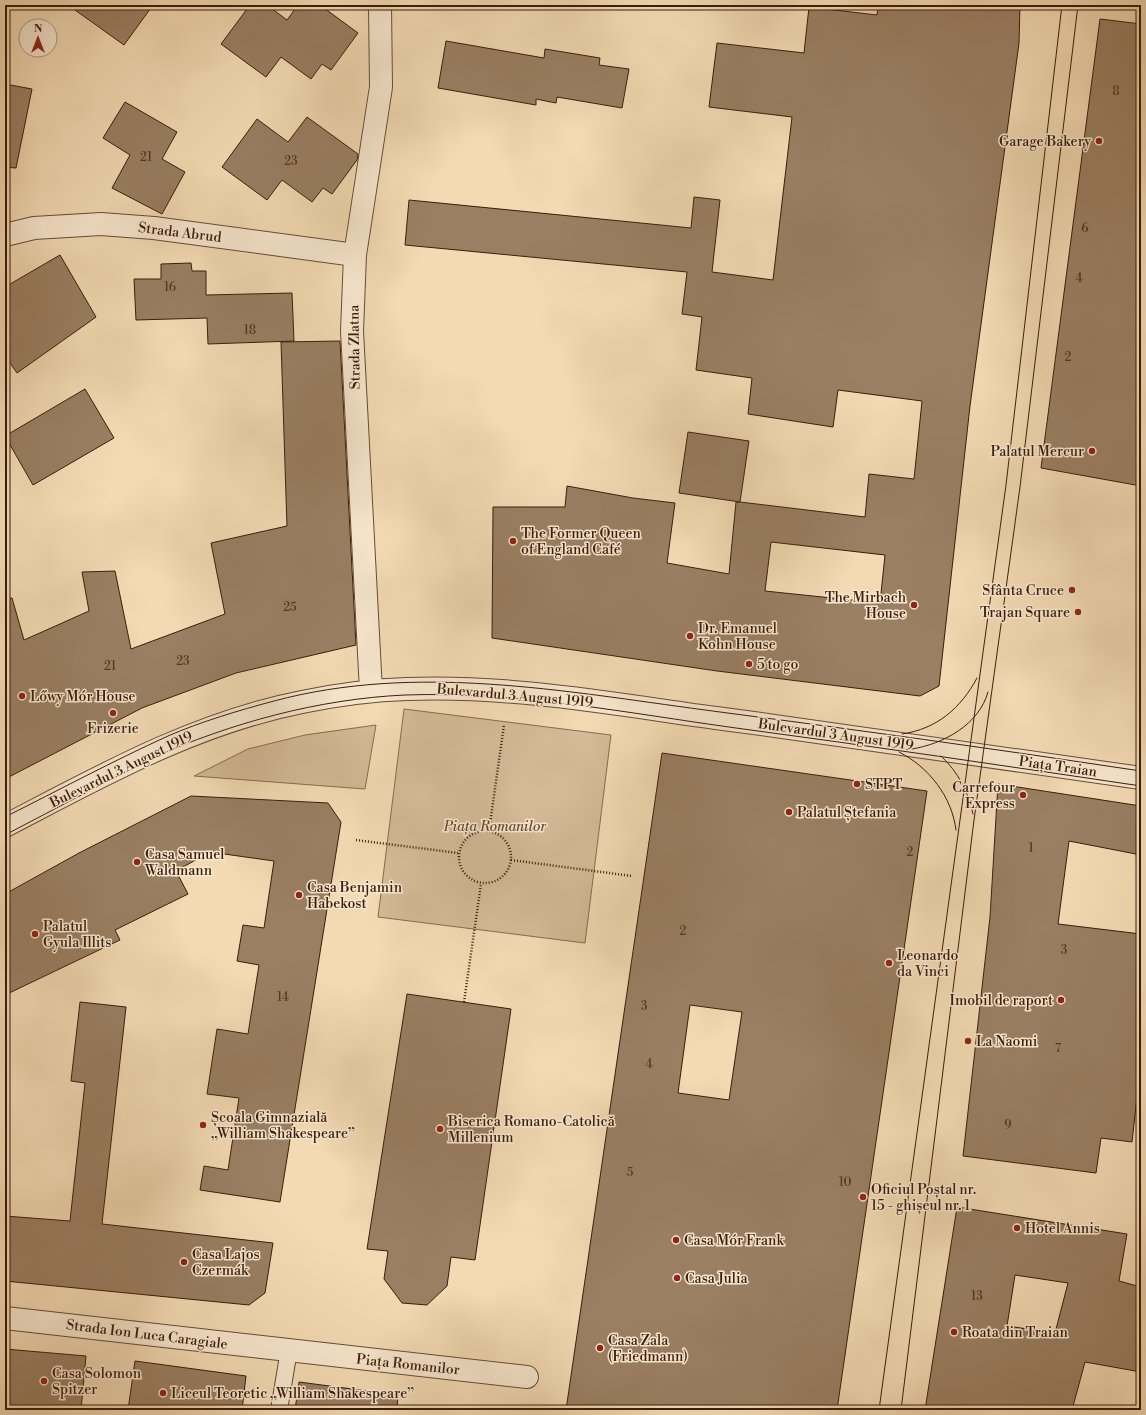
<svg xmlns="http://www.w3.org/2000/svg" width="1146" height="1415" font-family="'Libre Bodoni',serif">
<style>
.green{fill:#d4ba97;stroke:#876b52}
.building{fill:#9a7f63;stroke:#3a1c0c;fill-rule:evenodd}
.lines{fill:none;stroke-linecap:round;stroke-linejoin:round}
.lane-casing{stroke:#684c36;stroke-width:18}
.street-casing{stroke:#684c36;stroke-width:24}
.path{stroke:#3a1c0c;stroke-width:2.5;stroke-dasharray:1 2;stroke-linecap:butt}
.lane{stroke:#f7e7ce;stroke-width:16}
.street{stroke:#f7e7ce;stroke-width:22}
.tram{stroke:#3a1c0c;stroke-width:1}
.poi-dot{fill:#8f2418;stroke:#f7e7ce;stroke-width:1.5}
.labels{text-anchor:middle;stroke-width:3;stroke-linejoin:round;paint-order:stroke}
.number-label{font-size:12px;fill:#523522}
.poi-label{font-size:14px;fill:#3a1c0c;stroke:#f7e7ce;text-anchor:start}
.street-label{font-size:14px;fill:#3a1c0c;stroke:#f7e7ce}
.park-label{font-size:14px;font-style:italic;fill:#684b36;stroke:#f7e7ce}
</style>
<rect width="100%" height="100%" fill="#f3dab3"/>
<filter id="stains"><feTurbulence type="fractalNoise" baseFrequency=".005" numOctaves="4"/><feColorMatrix values="0 0 0 0 .2 0 0 0 0 .09 0 0 0 0 .02 0 0 0 .5 -.17"/></filter>
<radialGradient id="worn" r=".72"><stop offset=".6" stop-color="#630" stop-opacity="0"/><stop offset="1" stop-color="#630" stop-opacity=".3"/></radialGradient>
<path class="green" d="M 404,709 L 611,735 L 585,943 L 378,917 Z
M 376,725 L 365,789 L 194,776 L 248,749 L 305,735 Z"/>
<path class="building" d="M 68,5 L 153,5 L 124,45 Z
M 250,5 L 267,5 L 287,20 L 298,5 L 320,5 L 358,33 L 331,70 L 322,64 L 311,79 L 281,57 L 266,77 L 221,44 Z
M 878,5 L 1020,5 L 1019,43 L 970,406 L 939,686 L 920,696 L 717,671 L 492,638 L 493,507 L 565,507 L 567,486 L 633,498 L 675,503 L 667,563 L 729,574 L 736,502 L 740,502 L 679,493 L 688,432 L 749,441 L 740,502 L 865,517 L 869,474 L 914,479 L 922,401 L 838,390 L 833,427 L 748,414 L 752,378 L 696,370 L 702,317 L 682,314 L 687,272 L 405,245 L 409,200 L 691,228 L 694,197 L 720,200 L 712,272 L 773,280 L 792,117 L 709,107 L 717,43 L 804,53 L 809,7 L 877,15 ZM 771,542 L 885,555 L 880,603 L 765,591 Z
M 1100,19 L 1141,24 L 1141,159 L 1138,180 L 1141,180 L 1141,401 L 1137,434 L 1141,434 L 1141,486 L 1041,468 Z
M 446,41 L 544,58 L 545,49 L 600,58 L 599,65 L 629,69 L 622,108 L 557,97 L 556,103 L 536,99 L 536,105 L 438,88 Z
M 5,84 L 32,89 L 16,168 L 5,167 Z
M 125,102 L 177,132 L 162,159 L 185,172 L 162,214 L 112,188 L 130,155 L 103,138 Z
M 307,117 L 358,154 L 357,160 L 332,194 L 323,188 L 312,202 L 282,180 L 267,200 L 222,167 L 257,119 L 288,142 Z
M 60,255 L 96,317 L 17,373 L 5,356 L 5,287 Z
M 191,263 L 192,271 L 206,271 L 206,295 L 292,293 L 294,341 L 208,344 L 207,318 L 136,320 L 134,279 L 161,279 L 161,264 Z
M 340,341 L 356,645 L 236,673 L 142,708 L 5,779 L 5,599 L 12,598 L 24,640 L 89,611 L 82,572 L 115,571 L 131,649 L 225,614 L 211,543 L 287,526 L 281,342 Z
M 85,389 L 114,438 L 33,485 L 5,436 Z
M 662,753 L 927,791 L 837,1410 L 566,1410 ZM 690,1005 L 742,1012 L 729,1100 L 678,1093 Z
M 998,784 L 1141,806 L 1141,855 L 1069,841 L 1058,924 L 1141,934 L 1141,1061 L 1132,1142 L 1101,1138 L 1096,1173 L 963,1156 L 990,917 Z
M 191,796 L 328,803 L 341,822 L 280,1202 L 200,1190 L 204,1166 L 228,1170 L 239,1098 L 207,1094 L 217,1029 L 248,1034 L 259,965 L 237,961 L 243,925 L 264,928 L 274,861 L 210,852 L 176,871 L 188,894 L 115,930 L 120,940 L 5,995 L 5,894 L 79,853 Z
M 407,994 L 511,1009 L 475,1260 L 451,1257 L 447,1286 L 427,1305 L 402,1303 L 384,1279 L 388,1251 L 367,1249 Z
M 80,1002 L 126,1007 L 102,1224 L 273,1243 L 265,1293 L 249,1305 L 5,1281 L 5,1216 L 70,1221 L 85,1083 L 71,1081 Z
M 957,1207 L 1127,1234 L 1119,1281 L 1141,1287 L 1141,1372 L 1085,1362 L 1072,1410 L 925,1410 ZM 1015,1275 L 1068,1283 L 1055,1333 L 1007,1326 Z
M 5,1349 L 86,1356 L 81,1410 L 40,1410 L 5,1407 Z
M 135,1361 L 246,1376 L 242,1410 L 128,1410 Z
M 299,1382 L 398,1395 L 397,1410 L 295,1410 Z"/>
<g class="lines">
<g class="lane-casing">
<path id="lane" d="M 279,1410 L 289,1350"/>
</g>
<g class="street-casing">
<path id="street" d="M 5,235 L 34,228 L 101,224 L 154,228 L 355,255
M 371,691 L 352,331 L 355,255 L 381,87 L 380,5
M 5,826 C 101,776 195,723 302,702 C 336,695 372,690 407,689 C 510,685 614,704 716,718 C 858,737 1000,757 1141,778
M 5,1318 L 527,1377"/>
</g>
<path class="path" d="M459 857a26 26 0 1 1 52 0a26 26 0 1 1-52 0Z
M 489,831 L 504,725
M 356,840 L 458,853
M 511,860 L 632,876
M 464,1002 L 481,884"/>
<use href="#lane" class="lane"/>
<use href="#street" class="street"/>
<path class="tram" d="M 902,734 C 937,729 961,708 977,678
M 912,749 C 943,744 979,725 988,692
M 899,752 C 929,767 952,797 956,830
M 941,756 C 958,772 968,791 973,814
M 5,817 C 59,790 113,761 168,736 C 200,722 240,710 274,701 C 416,663 562,691 705,710 C 851,729 996,749 1141,771
M 5,835 L 152,758 C 231,723 318,699 405,695 C 516,691 627,713 736,728 C 871,746 1006,766 1141,786
M 879,1410 L 1006,485 L 1062,5
M 901,1410 L 974,820 L 1020,487 L 1078,5"/>
</g>
<g class="poi-dot">
<circle cx="1099" cy="141" r="4"/>
<circle cx="1092" cy="451" r="4"/>
<circle cx="513" cy="541" r="4"/>
<circle cx="1072" cy="590" r="4"/>
<circle cx="914" cy="605" r="4"/>
<circle cx="1078" cy="612" r="4"/>
<circle cx="690" cy="636" r="4"/>
<circle cx="749" cy="664" r="4"/>
<circle cx="22" cy="696" r="4"/>
<circle cx="113" cy="713" r="4"/>
<circle cx="857" cy="784" r="4"/>
<circle cx="1023" cy="795" r="4"/>
<circle cx="789" cy="812" r="4"/>
<circle cx="137" cy="862" r="4"/>
<circle cx="299" cy="895" r="4"/>
<circle cx="35" cy="934" r="4"/>
<circle cx="889" cy="963" r="4"/>
<circle cx="1061" cy="1000" r="4"/>
<circle cx="968" cy="1041" r="4"/>
<circle cx="203" cy="1125" r="4"/>
<circle cx="440" cy="1129" r="4"/>
<circle cx="863" cy="1197" r="4"/>
<circle cx="1017" cy="1228" r="4"/>
<circle cx="676" cy="1240" r="4"/>
<circle cx="184" cy="1262" r="4"/>
<circle cx="677" cy="1278" r="4"/>
<circle cx="954" cy="1332" r="4"/>
<circle cx="600" cy="1348" r="4"/>
<circle cx="44" cy="1381" r="4"/>
<circle cx="163" cy="1393" r="4"/>
</g>
<g class="labels">
<g class="number-label">
<text x="1116" y="95">8</text>
<text x="146" y="161">21</text>
<text x="291" y="165">23</text>
<text x="1085" y="232">6</text>
<text x="1079" y="282">4</text>
<text x="170" y="291">16</text>
<text x="250" y="334">18</text>
<text x="1068" y="361">2</text>
<text x="290" y="611">25</text>
<text x="183" y="665">23</text>
<text x="110" y="670">21</text>
<text x="1031" y="852">1</text>
<text x="910" y="856">2</text>
<text x="683" y="935">2</text>
<text x="1064" y="954">3</text>
<text x="283" y="1001">14</text>
<text x="644" y="1010">3</text>
<text x="1058" y="1052">7</text>
<text x="649" y="1068">4</text>
<text x="1008" y="1129">9</text>
<text x="630" y="1176">5</text>
<text x="845" y="1186">10</text>
<text x="977" y="1300">13</text>
</g>
<g class="poi-label">
<text x="1091" y="146" text-anchor="end">Garage Bakery</text>
<text x="1084" y="456" text-anchor="end">Palatul Mercur</text>
<text x="521" y="538">The Former Queen<tspan x="521" dy="16">of England Café</tspan></text>
<text x="1064" y="595" text-anchor="end">Sfânta Cruce</text>
<text x="906" y="602" text-anchor="end">The Mirbach<tspan x="906" dy="16">House</tspan></text>
<text x="1070" y="617" text-anchor="end">Trajan Square</text>
<text x="698" y="633">Dr. Emanuel<tspan x="698" dy="16">Kohn House</tspan></text>
<text x="757" y="669">5 to go</text>
<text x="30" y="701">Lőwy Mór House</text>
<text x="113" y="733" text-anchor="middle">Frizerie</text>
<text x="865" y="789">STPT</text>
<text x="1015" y="792" text-anchor="end">Carrefour<tspan x="1015" dy="16">Express</tspan></text>
<text x="797" y="817">Palatul Ștefania</text>
<text x="145" y="859">Casa Samuel<tspan x="145" dy="16">Waldmann</tspan></text>
<text x="307" y="892">Casa Benjamin<tspan x="307" dy="16">Habekost</tspan></text>
<text x="43" y="931">Palatul<tspan x="43" dy="16">Gyula Illits</tspan></text>
<text x="897" y="960">Leonardo<tspan x="897" dy="16">da Vinci</tspan></text>
<text x="1053" y="1005" text-anchor="end">Imobil de raport</text>
<text x="976" y="1046">La Naomi</text>
<text x="211" y="1122">Școala Gimnazială<tspan x="211" dy="16">„William Shakespeare”</tspan></text>
<text x="448" y="1126">Biserica Romano-Catolică<tspan x="448" dy="16">Millenium</tspan></text>
<text x="871" y="1194">Oficiul Poștal nr.<tspan x="871" dy="16">15 - ghișeul nr. 1</tspan></text>
<text x="1025" y="1233">Hotel Annis</text>
<text x="684" y="1245">Casa Mór Frank</text>
<text x="192" y="1259">Casa Lajos<tspan x="192" dy="16">Czermák</tspan></text>
<text x="685" y="1283">Casa Julia</text>
<text x="962" y="1337">Roata din Traian</text>
<text x="608" y="1345">Casa Zala<tspan x="608" dy="16">(Friedmann)</tspan></text>
<text x="52" y="1378">Casa Solomon<tspan x="52" dy="16">Spitzer</tspan></text>
<text x="171" y="1398">Liceul Teoretic „William Shakespeare”</text>
</g>
<g class="street-label">
<text transform="translate(180 232) rotate(7)" y="5">Strada Abrud</text>
<text transform="translate(354 347) rotate(-91)" y="5">Strada Zlatna</text>
<text transform="translate(515 695) rotate(5)" y="5">Bulevardul 3 August 1919</text>
<text transform="translate(836 734) rotate(8)" y="5">Bulevardul 3 August 1919</text>
<text transform="translate(1058 766) rotate(8)" y="5">Piața Traian</text>
<text transform="translate(121 769) rotate(-26)" y="5">Bulevardul 3 August 1919</text>
<text transform="translate(147 1334) rotate(7)" y="5">Strada Ion Luca Caragiale</text>
<text transform="translate(408 1364) rotate(6)" y="5">Piața Romanilor</text>
</g>
<g class="park-label">
<text x="495" y="831">Piața Romanilor</text>
</g>
</g>
<rect width="1146" height="1415" fill="none" stroke="#f3dab3" stroke-width="20"/>
<rect x="6" y="6" width="1134" height="1403" fill="none" stroke="#3a1c0c" stroke-width="2"/>
<rect x="10" y="10" width="1126" height="1395" fill="none" stroke="#3a1c0c"/>
<g transform="translate(38 38)"><circle r="19" fill="#f7e7ce" stroke="#ab9680"/>
<path d="M0-3L7 15L0 10L-7 15Z" fill="#8f2418"/>
<text y="-6" font-size="11" font-weight="bold" text-anchor="middle" fill="#3a1c0c">N</text>
</g>
<rect width="100%" height="100%" filter="url(#stains)"/>
<rect width="100%" height="100%" fill="url(#worn)"/>
</svg>
